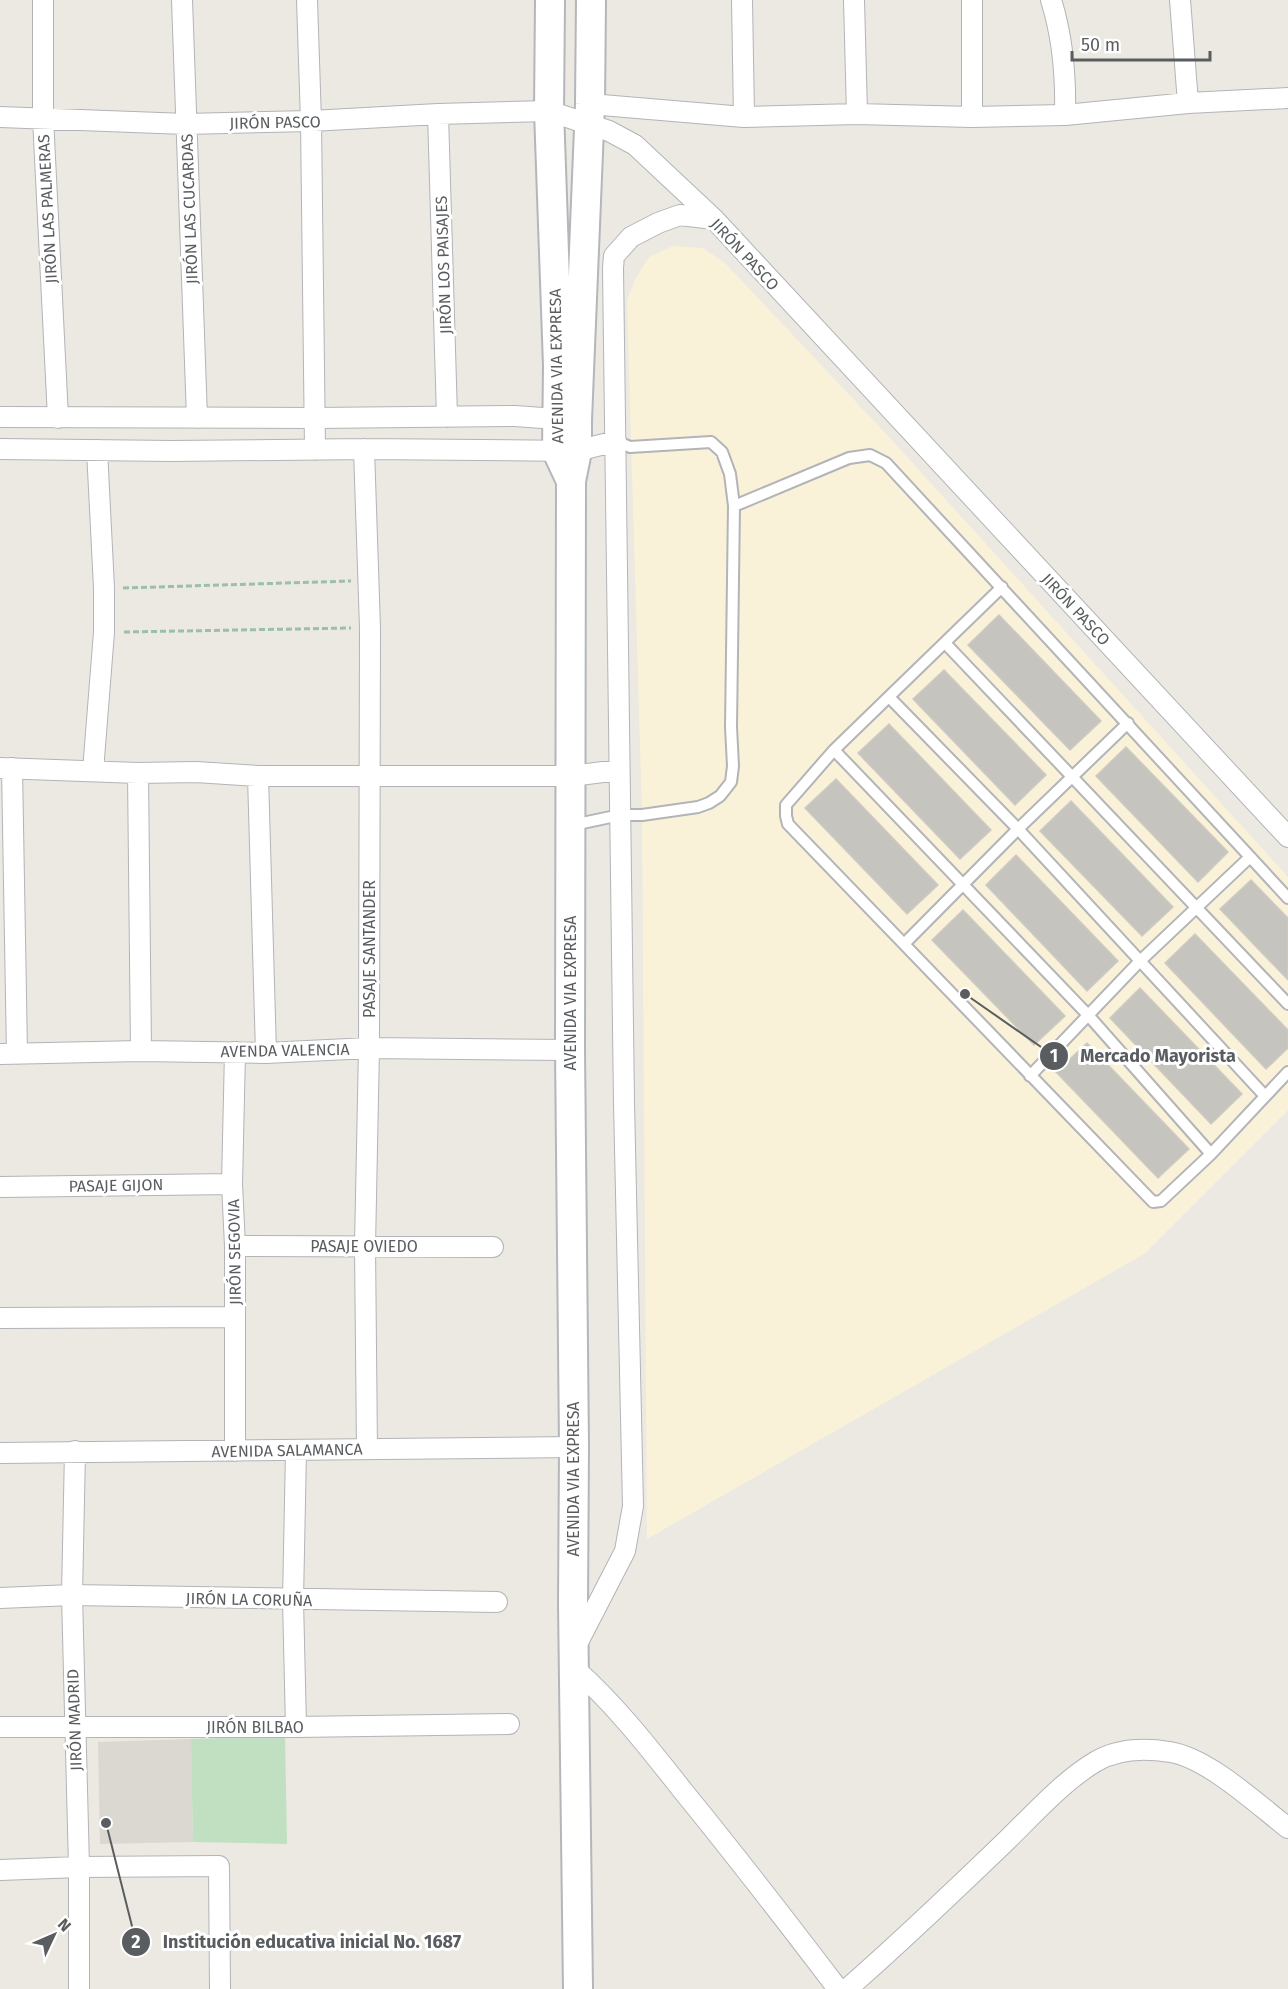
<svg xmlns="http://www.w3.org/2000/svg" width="1288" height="1989" font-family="'Fira Sans',sans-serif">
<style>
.commercial{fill:#f9f2d9}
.education{fill:#dad8d0}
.green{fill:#c1e0c1}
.building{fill:#c6c4be;stroke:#cfcac1;stroke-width:1.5}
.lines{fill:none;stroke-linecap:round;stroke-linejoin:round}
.service-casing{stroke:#b2b4b7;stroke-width:14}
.minor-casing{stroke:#b2b4b7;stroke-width:22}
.secondary-casing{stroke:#b3b6ba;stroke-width:32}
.path{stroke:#9bc0a6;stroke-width:3;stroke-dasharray:6 3;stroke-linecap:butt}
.service{stroke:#fff;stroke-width:10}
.minor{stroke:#fff;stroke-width:20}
.secondary{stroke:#fff;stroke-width:28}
.labels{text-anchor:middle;stroke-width:6;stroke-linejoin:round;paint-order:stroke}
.street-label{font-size:16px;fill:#5a5d60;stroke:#fff}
.leader{fill:none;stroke:#5a5d60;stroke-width:2}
.callout-dot{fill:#5a5d60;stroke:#fff;stroke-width:2}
.mark-label{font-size:18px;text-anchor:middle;font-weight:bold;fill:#fff}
.callout-label{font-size:18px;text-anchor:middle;font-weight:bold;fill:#5a5d60;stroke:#fff;stroke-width:6;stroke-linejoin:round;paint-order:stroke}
</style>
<rect width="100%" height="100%" fill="#ebe9e2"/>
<path class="commercial" d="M 673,246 L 703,248 L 725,263 L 889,437 L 1288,877 L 1288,1110 L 1144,1254 L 647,1539 L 642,815 L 627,300 L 636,278 L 649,257 Z"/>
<path class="education" d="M 191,1739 L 193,1842 L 100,1844 L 98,1742 Z"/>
<path class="green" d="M 285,1736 L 287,1844 L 193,1842 L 191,1739 Z"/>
<path class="building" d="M 999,615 L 1101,721 L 1070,750 L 968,645 Z
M 944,670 L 1046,775 L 1015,805 L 913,699 Z
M 889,724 L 991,830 L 960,859 L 858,753 Z
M 1126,747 L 1228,852 L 1198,882 L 1096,776 Z
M 836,779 L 938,885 L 907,914 L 805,808 Z
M 1071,801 L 1173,907 L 1142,936 L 1040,831 Z
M 1016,855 L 1118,961 L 1087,991 L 986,885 Z
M 1251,880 L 1288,918 L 1288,980 L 1220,909 Z
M 963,910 L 1065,1016 L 1034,1045 L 932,940 Z
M 1195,934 L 1288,1030 L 1288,1048 L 1266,1069 L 1165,963 Z
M 1140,988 L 1242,1094 L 1211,1124 L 1110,1018 Z
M 1087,1043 L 1189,1149 L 1158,1178 L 1056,1072 Z"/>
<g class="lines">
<g class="service-casing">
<path id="service" d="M 616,441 L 630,447 L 711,442 L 722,452 L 730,474 L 734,506 L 849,458 L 870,455 L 886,463 L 1288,898
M 1002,587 L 834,750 L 786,805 L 786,816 L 788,824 L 1153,1202 L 1161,1201 L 1211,1154 L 1288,1072
M 945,643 L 1288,1004
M 889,697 L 1018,829 L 1265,1096
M 834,750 L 1088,1015 L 1211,1154
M 573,825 L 620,815 L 642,815 L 698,807 L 709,803 L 720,796 L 731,782 L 733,766 L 731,727 L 734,506
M 904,944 L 1018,829 L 1128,723
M 1030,1076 L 1139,962 L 1250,857"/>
</g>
<g class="minor-casing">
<path id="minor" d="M 43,0 L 43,118 L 58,418
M 182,0 L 197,418
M 307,0 L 311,121 L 315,450
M 742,0 L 744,117
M 854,0 L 857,114
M 1051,0 C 1063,38 1066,75 1065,115
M 1180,0 L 1188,103
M 590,104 L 744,117 L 857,114 L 972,117 L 1065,115 L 1188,103 L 1288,98
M 438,114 L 447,417
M 0,117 L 186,124 L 311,121 L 438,114 L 549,111 L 609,131 L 635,145 L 714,219 L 1288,837
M 972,117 L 972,0
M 0,417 L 314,418 L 515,416 L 570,420
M 0,449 L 172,451 L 364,449 L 577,451 L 616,441
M 364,449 L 370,628 L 369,1048 L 365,1246 L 367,1449
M 0,768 L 138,773 L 196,772 L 258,776 L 571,776 L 619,770
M 12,768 L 17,1054
M 93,771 L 104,632 L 104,588 L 97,450
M 138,773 L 141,1051
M 258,776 L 266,1053
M 0,1054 L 141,1051 L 266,1053 L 369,1048 L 570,1050
M 0,1187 L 232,1184
M 235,1246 L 493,1247
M 0,1318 L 235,1317
M 75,1451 L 72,1595 L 79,1867 L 79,1989
M 235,1451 L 235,1246 L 232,1184 L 235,1052
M 296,1451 L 293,1600 L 296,1727
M 0,1453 L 574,1447
M 0,1598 L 72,1595 L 497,1602
M 575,1648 L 625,1551 L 633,1506 L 624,1103 L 613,268 L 614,256 L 631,237 L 658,223 L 680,215 L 714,219
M 574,1668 C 615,1704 649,1748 683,1791 C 736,1856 787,1922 838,1989
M 0,1727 L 296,1727 L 509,1724
M 0,1870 L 79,1867 L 219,1866 L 220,1989
M 847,1989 C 901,1942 952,1893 1004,1843 C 1031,1817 1063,1781 1095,1762 C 1118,1748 1145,1748 1170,1752 C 1208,1758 1257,1804 1288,1828"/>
</g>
<g class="secondary-casing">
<path id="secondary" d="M 550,0 L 549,111 L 558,366 L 557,451 L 571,481 L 570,1050 L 574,1447 L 573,1604 L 578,1989
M 571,481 L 577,451 L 577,420 L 590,104 L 591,0"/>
</g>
<path class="path" d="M 123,588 L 351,581
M 124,632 L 351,628"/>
<use href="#service" class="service"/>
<use href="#minor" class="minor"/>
<use href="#secondary" class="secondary"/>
</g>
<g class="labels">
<g class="street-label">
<text transform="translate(275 122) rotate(-1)" y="6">JIRÓN PASCO</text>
<text transform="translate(47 209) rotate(-93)" y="6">JIRÓN LAS PALMERAS</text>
<text transform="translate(189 209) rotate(-92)" y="6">JIRÓN LAS CUCARDAS</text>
<text transform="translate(745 254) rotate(47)" y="6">JIRÓN PASCO</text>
<text transform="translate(443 265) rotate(-92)" y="6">JIRÓN LOS PAISAJES</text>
<text transform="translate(556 366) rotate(-91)" y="6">AVENIDA VIA EXPRESA</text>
<text transform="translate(1076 609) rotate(47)" y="6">JIRÓN PASCO</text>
<text transform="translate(369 949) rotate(-90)" y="6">PASAJE SANTANDER</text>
<text transform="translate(570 993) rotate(-90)" y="6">AVENIDA VIA EXPRESA</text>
<text transform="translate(285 1050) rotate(-1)" y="6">AVENDA VALENCIA</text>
<text transform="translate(116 1185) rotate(-1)" y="6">PASAJE GIJON</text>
<text x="364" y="1252">PASAJE OVIEDO</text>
<text transform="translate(234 1252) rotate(-91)" y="6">JIRÓN SEGOVIA</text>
<text transform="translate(287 1450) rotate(-1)" y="6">AVENIDA SALAMANCA</text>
<text transform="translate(573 1479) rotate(-90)" y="6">AVENIDA VIA EXPRESA</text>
<text transform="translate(249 1599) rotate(1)" y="6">JIRÓN LA CORUÑA</text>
<text transform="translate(74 1720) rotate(-92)" y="6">JIRÓN MADRID</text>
<text x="255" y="1733">JIRÓN BILBAO</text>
</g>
</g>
<path class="leader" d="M965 994L1054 1056M106 1823L136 1942"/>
<g class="callout-dot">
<circle cx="965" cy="994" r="6"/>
<circle cx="106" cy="1823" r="6"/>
<circle cx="1054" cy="1056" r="15"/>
<circle cx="136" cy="1942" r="15"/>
</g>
<g class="mark-label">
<text x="1054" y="1062">1</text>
<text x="136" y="1948">2</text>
</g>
<g class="callout-label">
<text x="1158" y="1062">Mercado Mayorista</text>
<text x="312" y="1948">Institución educativa inicial No. 1687</text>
</g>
<g transform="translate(54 1935) rotate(46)" stroke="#ffffff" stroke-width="4.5" paint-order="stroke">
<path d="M0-4.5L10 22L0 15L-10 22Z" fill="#5a5d60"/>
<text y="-9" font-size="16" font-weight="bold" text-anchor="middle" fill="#5a5d60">N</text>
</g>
<path d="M1072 51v9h138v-9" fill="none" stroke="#5a5d60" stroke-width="3"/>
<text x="1081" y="51" font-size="18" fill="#5a5d60" stroke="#ffffff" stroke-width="4.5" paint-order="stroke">50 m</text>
</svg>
